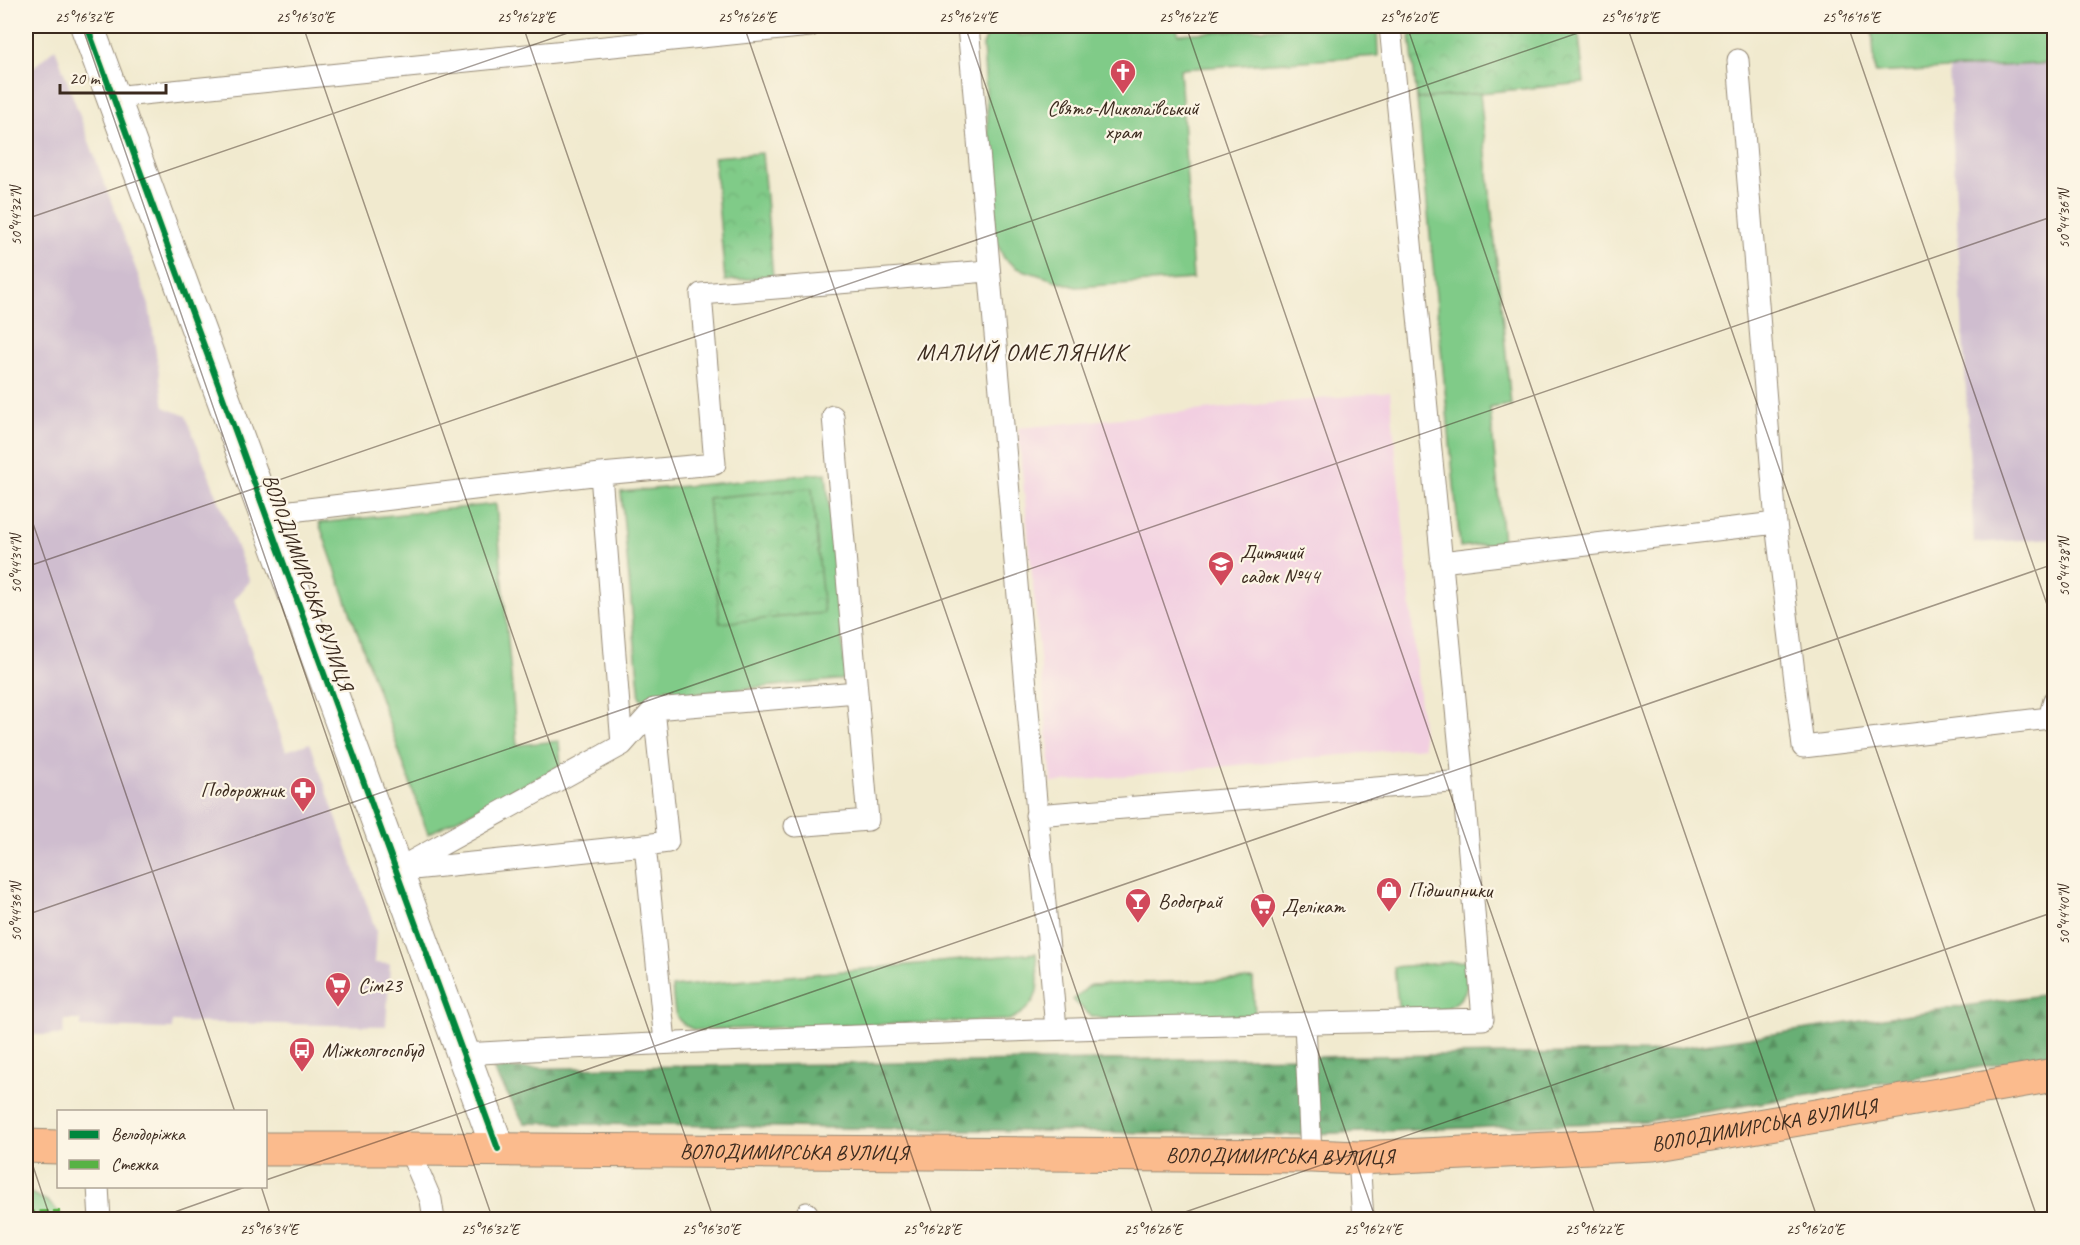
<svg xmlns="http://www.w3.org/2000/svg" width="2080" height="1245" font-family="Caveat,sans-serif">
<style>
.built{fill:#f2cfe1}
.industrial{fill:#cfbdcf}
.green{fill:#80cb88;stroke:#5e7a53;stroke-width:1.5}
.forest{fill:url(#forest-firs);stroke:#526c49;stroke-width:1.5}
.park{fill:url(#park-crowns);stroke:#5e7a53;stroke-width:1.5}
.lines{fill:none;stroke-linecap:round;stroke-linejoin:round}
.service-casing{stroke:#968a76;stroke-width:23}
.tertiary-casing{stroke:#968a76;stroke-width:35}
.primary-casing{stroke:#968a76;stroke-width:35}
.service{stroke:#fff;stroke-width:21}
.tertiary{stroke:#fff;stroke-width:33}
.primary{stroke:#fbbb8d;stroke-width:33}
.quiet{stroke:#57b245;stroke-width:4.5;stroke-dasharray:9 4.5;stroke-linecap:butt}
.cycleway-casing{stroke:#fcf5e5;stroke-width:10}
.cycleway{stroke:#00873e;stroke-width:6}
.ticks{fill:none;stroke:#3b2a1e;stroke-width:1.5;stroke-opacity:0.45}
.labels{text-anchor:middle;stroke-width:4.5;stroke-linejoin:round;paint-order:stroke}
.poi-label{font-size:21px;fill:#3b2a1e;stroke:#fcf5e5;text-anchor:start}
.street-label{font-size:21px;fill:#3b2a1e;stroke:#fcf5e5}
.quarter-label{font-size:24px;letter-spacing:1.5px;fill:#3b2a1e;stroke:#fcf5e5}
.neatline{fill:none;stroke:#3b2a1e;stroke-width:2}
.ticks-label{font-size:15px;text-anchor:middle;fill:#3b2a1e}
</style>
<defs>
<pattern id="forest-firs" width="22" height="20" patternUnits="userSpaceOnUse" patternTransform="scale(1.5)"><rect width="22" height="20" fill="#68af74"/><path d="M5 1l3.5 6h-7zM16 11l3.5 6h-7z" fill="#578f5f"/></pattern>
<pattern id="park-crowns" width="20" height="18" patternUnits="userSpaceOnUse" patternTransform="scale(1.5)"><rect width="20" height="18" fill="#80cb88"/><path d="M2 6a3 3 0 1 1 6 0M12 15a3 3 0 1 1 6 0" fill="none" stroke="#70ae75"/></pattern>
</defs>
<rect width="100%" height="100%" fill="#fcf5e5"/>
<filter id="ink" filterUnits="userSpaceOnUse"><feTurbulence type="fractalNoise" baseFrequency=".0167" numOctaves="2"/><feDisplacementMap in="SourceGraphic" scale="12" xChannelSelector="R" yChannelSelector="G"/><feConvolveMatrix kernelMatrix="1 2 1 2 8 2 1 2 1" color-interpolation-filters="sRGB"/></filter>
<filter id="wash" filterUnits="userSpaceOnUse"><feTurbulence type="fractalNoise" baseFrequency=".008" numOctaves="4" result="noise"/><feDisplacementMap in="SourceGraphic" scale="24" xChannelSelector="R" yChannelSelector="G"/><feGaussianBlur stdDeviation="1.35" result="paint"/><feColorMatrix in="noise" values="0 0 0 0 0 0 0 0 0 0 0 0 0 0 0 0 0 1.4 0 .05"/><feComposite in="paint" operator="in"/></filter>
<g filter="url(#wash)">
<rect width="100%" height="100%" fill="#f1eacf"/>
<path class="built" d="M 1390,392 L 1424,747 L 1052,783 L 1018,428 Z"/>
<path class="industrial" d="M 55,48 L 149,305 L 164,407 L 186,416 L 250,581 L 234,600 L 286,751 L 310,743 L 376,931 L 374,963 L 390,964 L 386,1026 L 172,1022 L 172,1029 L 81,1027 L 80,1020 L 64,1020 L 63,1035 L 26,1035 L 26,74 Z
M 2054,63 L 2054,538 L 1974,543 L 1949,69 Z"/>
<path class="green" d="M 997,26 L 1018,26 L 1019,35 L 1055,33 L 1055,26 L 1177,26 L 1178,34 L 1309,26 L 1377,26 L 1378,56 L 1180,69 L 1193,279 L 1076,287 L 1017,268 L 1004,258 L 995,239 L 983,45 L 989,31 Z
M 1872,26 L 2054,26 L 2054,63 L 1875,73 Z
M 1480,93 L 1511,405 L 1490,408 L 1503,542 L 1460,547 L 1417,99 Z
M 826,473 L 846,679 L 640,699 L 621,492 Z
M 496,504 L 517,745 L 559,741 L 561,766 L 428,834 L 319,523 Z
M 1036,953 C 1039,985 1043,1005 1009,1020 L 695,1030 C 671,1021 675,1010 672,987 Z
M 1466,961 C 1466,969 1469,982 1466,989 C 1456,1015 1421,1013 1399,1014 L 1394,967 Z
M 1253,979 L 1255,1015 L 1104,1019 L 1091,1016 L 1073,1000 L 1090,985 Z
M 26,1191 L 47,1201 L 66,1219 L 26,1219 Z"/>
<path class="forest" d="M 2054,993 L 2054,1055 L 1649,1121 L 1286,1135 L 524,1123 L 493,1069 L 1650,1052 Z"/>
<path class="park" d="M 1510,26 L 1578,26 L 1584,83 L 1417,99 L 1410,35 Z
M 762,153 L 773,277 L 725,281 L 714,157 Z
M 812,488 L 824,613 L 720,623 L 708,498 Z"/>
</g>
<g filter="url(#ink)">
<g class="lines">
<g class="service-casing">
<path id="service" d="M 968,26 L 1056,1029
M 1738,60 L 1776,523 L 1803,747 L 2049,718 L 2054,700
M 113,97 L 810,26
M 833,416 L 857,692
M 601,474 L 622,745
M 266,514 L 601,474 L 715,464 L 701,294 L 988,271
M 1441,562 L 1776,523
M 1036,815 L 1463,781
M 645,845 L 668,842 L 654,709
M 396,870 L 622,745 L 654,709 L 857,692 L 868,820 L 795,826
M 404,870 L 645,845 L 665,1042
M 1305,1023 L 1311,1156
M 464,1054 C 803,1034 1143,1027 1483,1019 L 1463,781 L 1390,26
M 409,1149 L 431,1200 L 434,1220
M 1359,1158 L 1363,1220
M 98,1186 L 100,1220
M 807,1213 L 808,1220"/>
</g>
<g class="tertiary-casing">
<path id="tertiary" d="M 87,26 L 498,1149"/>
</g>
<g class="primary-casing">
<g id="primary">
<path d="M 26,1146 L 58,1147"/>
<path id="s1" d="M 266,1149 L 409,1149 L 1311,1156 L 1359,1158 L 1653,1144 L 2054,1075"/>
</g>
</g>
<use href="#service" class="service"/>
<use href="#tertiary" class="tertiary"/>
<use href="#primary" class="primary"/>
<path class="quiet" d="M 26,1213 L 60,1212"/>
<g class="cycleway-casing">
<path id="cycleway" d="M 87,26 L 498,1149"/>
</g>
<use href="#cycleway" class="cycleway"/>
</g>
</g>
<path class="ticks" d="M 82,26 L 493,1220M 303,26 L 714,1220M 523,26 L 934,1220M 744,26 L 1155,1220M 965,26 L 1376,1220M 1186,26 L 1597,1220M 1407,26 L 1818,1220M 1627,26 L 2038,1220M 1848,26 L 2054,625M 26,219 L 588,26M 26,503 L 235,1112M 26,567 L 1598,26M 26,915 L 2054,216M 26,1145 L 51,1220M 266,1180 L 2054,564M 261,1186 L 272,1220M 152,1220 L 248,1186M 1162,1220 L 2054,912"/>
<defs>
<g id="church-pin" transform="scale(1.35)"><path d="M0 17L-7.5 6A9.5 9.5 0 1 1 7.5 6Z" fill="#d1495b" stroke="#fcf5e5"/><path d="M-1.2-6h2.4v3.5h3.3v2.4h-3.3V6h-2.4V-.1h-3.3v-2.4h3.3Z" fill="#fff"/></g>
<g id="school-pin" transform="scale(1.35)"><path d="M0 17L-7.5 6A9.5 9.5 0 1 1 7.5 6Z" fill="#d1495b" stroke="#fcf5e5"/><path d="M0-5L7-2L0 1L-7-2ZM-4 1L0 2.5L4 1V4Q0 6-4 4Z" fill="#fff"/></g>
<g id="pharmacy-pin" transform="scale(1.35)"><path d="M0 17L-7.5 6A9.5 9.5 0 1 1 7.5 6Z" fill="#d1495b" stroke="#fcf5e5"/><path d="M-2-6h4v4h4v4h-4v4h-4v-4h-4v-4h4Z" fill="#fff"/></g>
<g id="shop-pin" transform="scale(1.35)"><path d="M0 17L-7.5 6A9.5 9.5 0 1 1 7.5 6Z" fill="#d1495b" stroke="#fcf5e5"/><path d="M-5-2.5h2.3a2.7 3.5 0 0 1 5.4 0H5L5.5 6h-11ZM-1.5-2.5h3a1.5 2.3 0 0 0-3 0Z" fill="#fff"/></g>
<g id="bar-pin" transform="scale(1.35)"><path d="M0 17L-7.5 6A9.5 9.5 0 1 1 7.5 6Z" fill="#d1495b" stroke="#fcf5e5"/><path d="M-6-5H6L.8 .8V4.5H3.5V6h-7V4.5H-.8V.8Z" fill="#fff"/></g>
<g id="supermarket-pin" transform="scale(1.35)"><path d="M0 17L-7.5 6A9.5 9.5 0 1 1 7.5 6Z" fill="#d1495b" stroke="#fcf5e5"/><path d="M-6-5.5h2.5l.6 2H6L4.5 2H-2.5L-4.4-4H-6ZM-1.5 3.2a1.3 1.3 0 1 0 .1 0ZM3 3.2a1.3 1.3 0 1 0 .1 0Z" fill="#fff"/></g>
<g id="bus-pin" transform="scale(1.35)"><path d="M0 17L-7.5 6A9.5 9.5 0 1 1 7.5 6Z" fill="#d1495b" stroke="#fcf5e5"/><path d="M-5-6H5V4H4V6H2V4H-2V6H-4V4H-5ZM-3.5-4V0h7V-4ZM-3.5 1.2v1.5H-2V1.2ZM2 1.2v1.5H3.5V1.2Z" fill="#fff"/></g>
</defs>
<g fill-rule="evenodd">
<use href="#church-pin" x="1123" y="72"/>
<use href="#school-pin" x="1221" y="564"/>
<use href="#pharmacy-pin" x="303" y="790"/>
<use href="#shop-pin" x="1389" y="890"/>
<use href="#bar-pin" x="1138" y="901"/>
<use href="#supermarket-pin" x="1263" y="906"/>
<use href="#supermarket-pin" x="338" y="985"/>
<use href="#bus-pin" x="302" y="1050"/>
</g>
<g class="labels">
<g class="poi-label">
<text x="1123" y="115" text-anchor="middle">Свято-Миколаївський<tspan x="1123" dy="24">храм</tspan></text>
<text x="1240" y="559">Дитячий<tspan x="1240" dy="24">садок №44</tspan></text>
<text x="284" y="797" text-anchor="end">Подорожник</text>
<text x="1408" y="897">Підшипники</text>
<text x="1158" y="908">Водограй</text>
<text x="1282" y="913">Делікат</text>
<text x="358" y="992">Сім23</text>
<text x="322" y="1057">Міжколгоспбуд</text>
</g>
<g class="street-label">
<text transform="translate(308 582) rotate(70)" y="7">ВОЛОДИМИРСЬКА ВУЛИЦЯ</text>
<text dy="7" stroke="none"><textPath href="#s1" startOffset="1500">ВОЛОДИМИРСЬКА ВУЛИЦЯ</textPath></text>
<text dy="7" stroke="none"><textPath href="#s1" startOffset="528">ВОЛОДИМИРСЬКА ВУЛИЦЯ</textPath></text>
<text dy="7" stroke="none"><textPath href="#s1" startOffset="1014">ВОЛОДИМИРСЬКА ВУЛИЦЯ</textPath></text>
</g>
<g class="quarter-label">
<text x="1022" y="360">МАЛИЙ ОМЕЛЯНИК</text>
</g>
</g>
<rect width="2080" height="1245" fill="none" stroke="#fcf5e5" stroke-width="66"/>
<rect x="57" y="1110" width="210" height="78" fill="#fcf5e5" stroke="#afa495" stroke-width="1.5"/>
<rect x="69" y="1130" width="30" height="9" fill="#00873e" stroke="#afa495" stroke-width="1.5"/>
<text x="111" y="1140" font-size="18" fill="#3b2a1e">Велодоріжка</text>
<rect x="69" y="1160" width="30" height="9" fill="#57b245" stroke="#afa495" stroke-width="1.5"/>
<text x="111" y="1170" font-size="18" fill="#3b2a1e">Стежка</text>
<path d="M60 84v9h106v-9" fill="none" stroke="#3b2a1e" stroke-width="3"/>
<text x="69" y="84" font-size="18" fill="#3b2a1e" stroke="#fcf5e5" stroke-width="4.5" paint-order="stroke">20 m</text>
<rect x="33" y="33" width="2014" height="1179" class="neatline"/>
<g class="ticks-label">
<text x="84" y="22">25°16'32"E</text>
<text x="305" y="22">25°16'30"E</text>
<text x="526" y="22">25°16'28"E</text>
<text x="747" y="22">25°16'26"E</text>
<text x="968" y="22">25°16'24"E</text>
<text x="1188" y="22">25°16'22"E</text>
<text x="1409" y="22">25°16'20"E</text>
<text x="1630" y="22">25°16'18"E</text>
<text x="1851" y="22">25°16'16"E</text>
<text transform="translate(16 216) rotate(-90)" y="5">50°44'32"N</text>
<text transform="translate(2064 219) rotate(-90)" y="5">50°44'36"N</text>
<text transform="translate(16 564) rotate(-90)" y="5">50°44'34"N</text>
<text transform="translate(2064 567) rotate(-90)" y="5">50°44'38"N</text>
<text transform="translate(16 912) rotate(-90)" y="5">50°44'36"N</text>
<text transform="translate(2064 915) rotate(-90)" y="5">50°44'40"N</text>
<text x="269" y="1234">25°16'34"E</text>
<text x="490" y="1234">25°16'32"E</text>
<text x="711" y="1234">25°16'30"E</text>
<text x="932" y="1234">25°16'28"E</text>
<text x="1153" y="1234">25°16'26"E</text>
<text x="1373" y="1234">25°16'24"E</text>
<text x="1594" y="1234">25°16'22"E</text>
<text x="1815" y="1234">25°16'20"E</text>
</g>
</svg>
